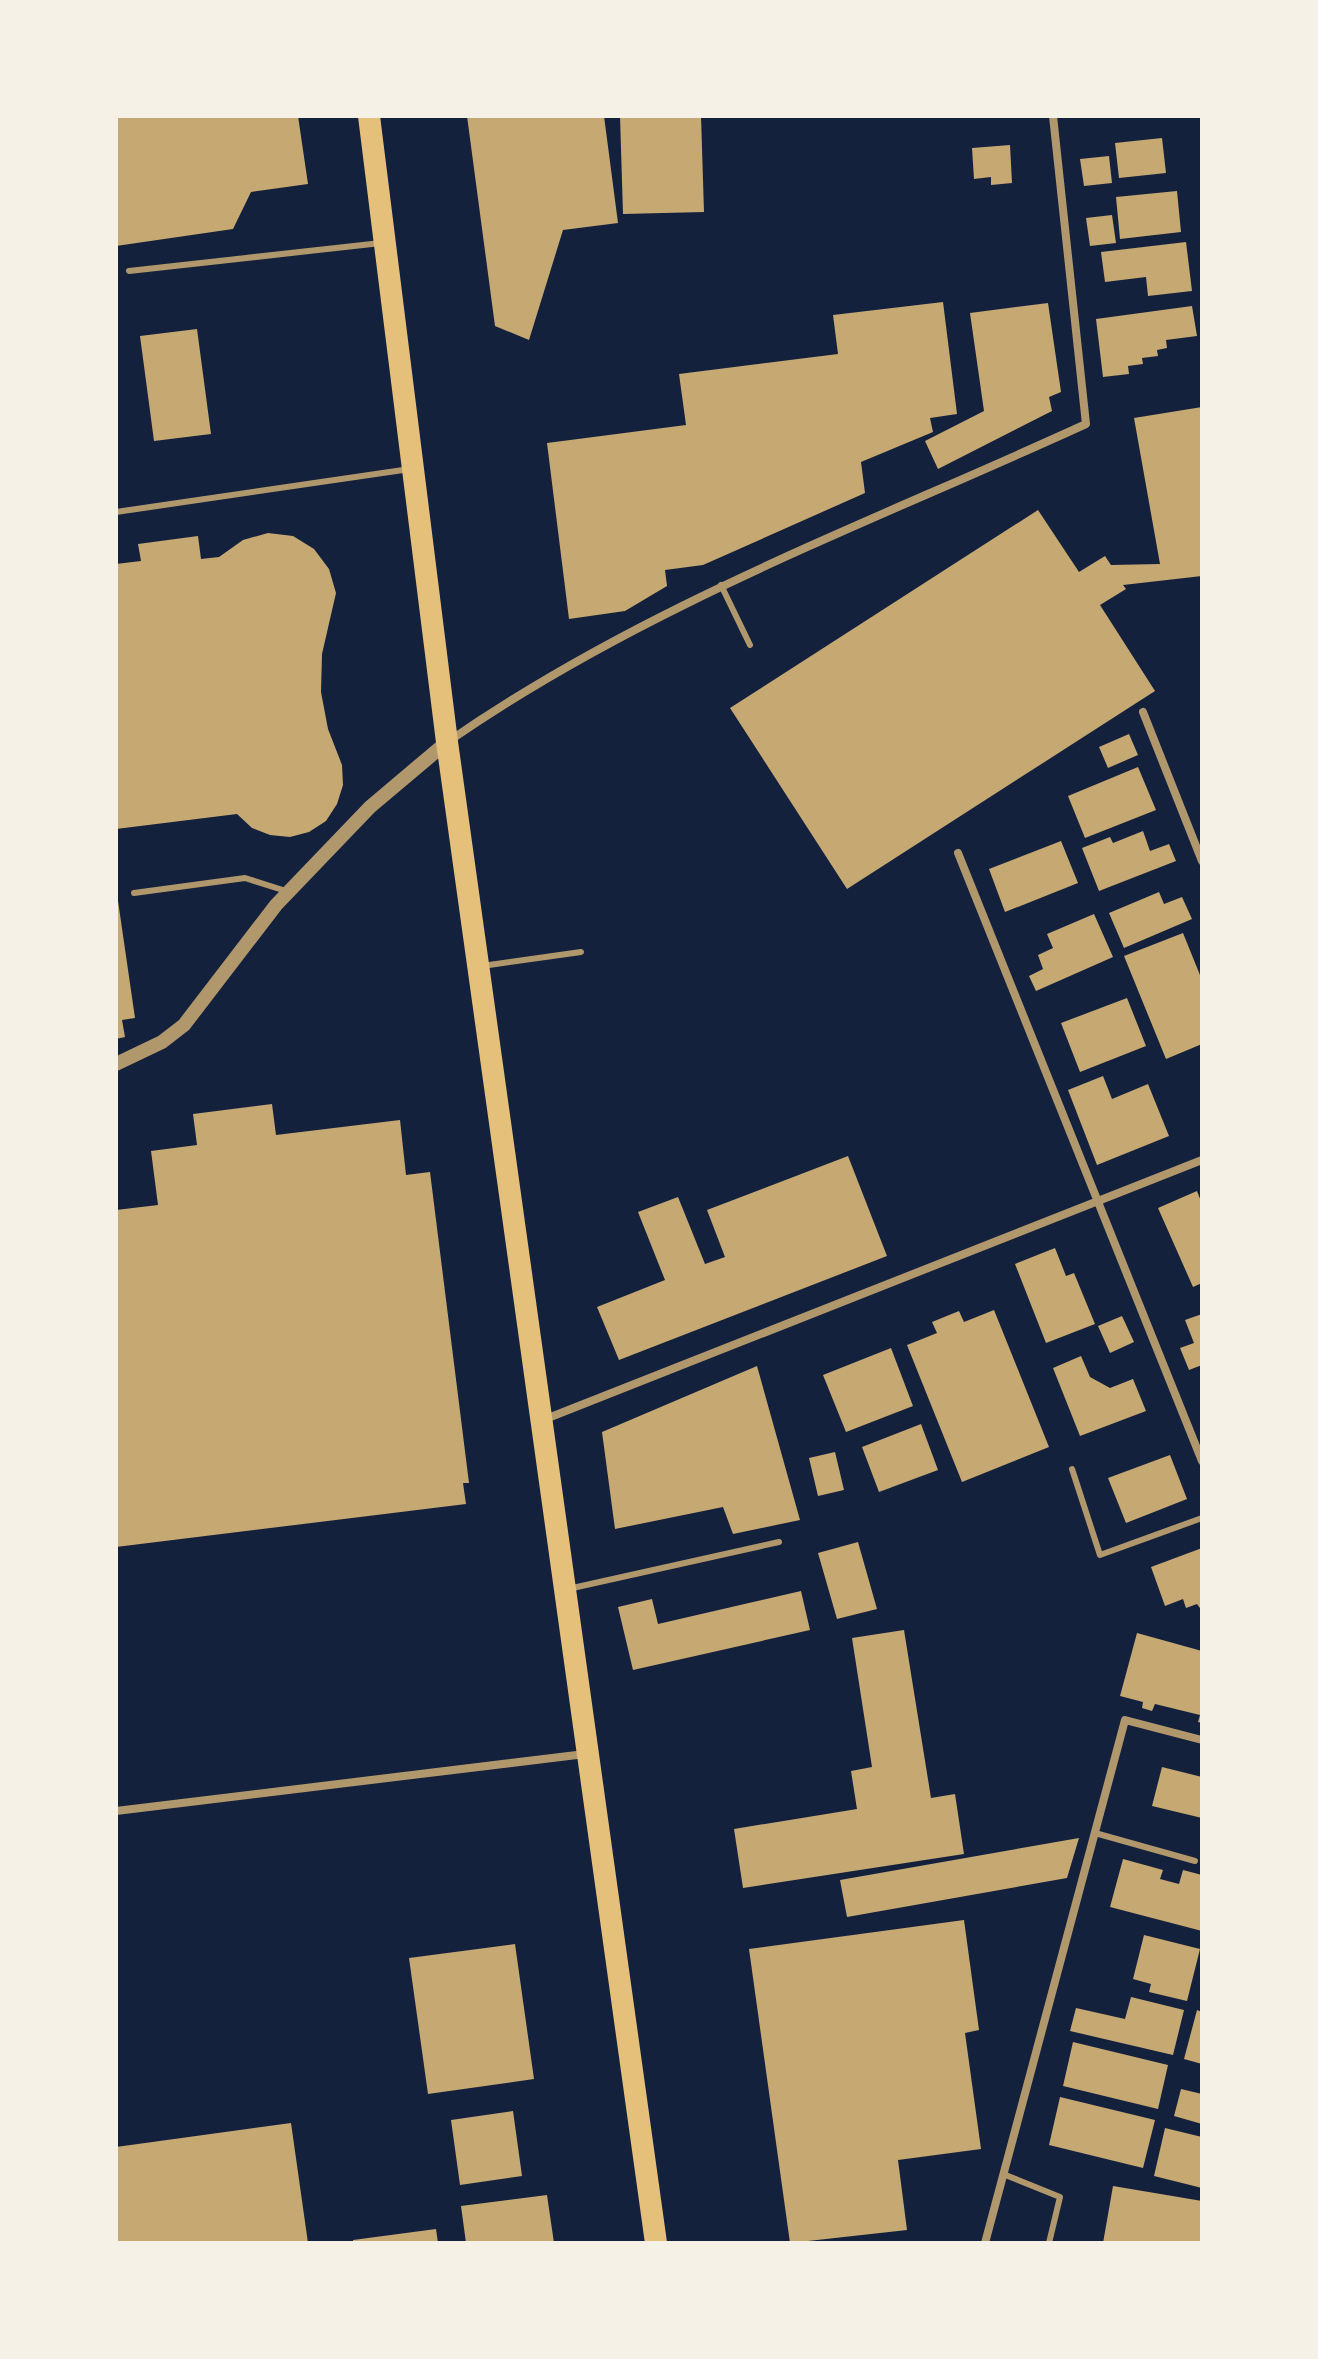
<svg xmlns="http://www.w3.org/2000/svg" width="1318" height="2359" font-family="Raleway,sans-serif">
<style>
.building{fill:#c6a872}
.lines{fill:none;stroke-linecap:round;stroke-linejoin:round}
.service{stroke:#b1986c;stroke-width:6}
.minor{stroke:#b1986c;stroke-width:8}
.tertiary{stroke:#b1986c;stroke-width:14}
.trunk{stroke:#e5c07b;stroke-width:22}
</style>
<rect width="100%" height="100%" fill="#14213d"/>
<path class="building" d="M 116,116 L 298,116 L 308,184 L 251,192 L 233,229 L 116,246 Z
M 467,116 L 604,116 L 618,223 L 563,230 L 529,340 L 495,326 Z
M 620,116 L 701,116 L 704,212 L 623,214 Z
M 1162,138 L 1166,173 L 1119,178 L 1115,143 Z
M 1010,145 L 1012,183 L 991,185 L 991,177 L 974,179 L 972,148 Z
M 1109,156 L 1112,183 L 1084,186 L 1080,159 Z
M 1177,191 L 1181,232 L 1120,239 L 1116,197 Z
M 1112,215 L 1116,243 L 1090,246 L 1086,218 Z
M 1186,242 L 1192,291 L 1148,296 L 1146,277 L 1105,282 L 1101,252 Z
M 943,302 L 957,414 L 930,418 L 933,432 L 861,462 L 865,493 L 703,565 L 665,570 L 667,586 L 625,611 L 569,619 L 547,443 L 686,425 L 679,374 L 838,354 L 833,315 Z
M 1048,303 L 1061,392 L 1049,397 L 1052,411 L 938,469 L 925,441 L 984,411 L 970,313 Z
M 1192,306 L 1197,336 L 1166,340 L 1167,348 L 1157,350 L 1158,356 L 1142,358 L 1143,364 L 1128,366 L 1129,374 L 1103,377 L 1096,319 Z
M 197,329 L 211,434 L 154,441 L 140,336 Z
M 1202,407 L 1202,576 L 1123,585 L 1126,589 L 1100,605 L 1155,691 L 847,889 L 730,708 L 1038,510 L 1079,572 L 1105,556 L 1111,565 L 1160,564 L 1134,418 Z
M 268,533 L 293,536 L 314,549 L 329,569 L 336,593 L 322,654 L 321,692 L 328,729 L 342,765 L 343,785 L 337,804 L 326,821 L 309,832 L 290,837 L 270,835 L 252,828 L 237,814 L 116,829 L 116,564 L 141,561 L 138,544 L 198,536 L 201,559 L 219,557 L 243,540 Z
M 1129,734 L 1138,755 L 1108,768 L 1099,747 Z
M 1138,767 L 1156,810 L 1085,838 L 1068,796 Z
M 1143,831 L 1150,851 L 1169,844 L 1176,861 L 1099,891 L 1082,848 L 1110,837 L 1113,843 Z
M 1061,841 L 1078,883 L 1005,912 L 989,869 Z
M 116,887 L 135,1018 L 122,1020 L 125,1037 L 116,1039 Z
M 1159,892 L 1164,904 L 1182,897 L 1192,919 L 1124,948 L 1109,913 Z
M 1094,914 L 1113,957 L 1036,991 L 1029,976 L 1043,969 L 1038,955 L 1053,948 L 1047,934 Z
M 1183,933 L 1202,980 L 1202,1044 L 1166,1059 L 1124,956 Z
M 1127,998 L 1146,1046 L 1080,1072 L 1061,1023 Z
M 1103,1076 L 1112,1099 L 1148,1084 L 1169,1136 L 1097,1165 L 1068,1090 Z
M 272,1104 L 276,1135 L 400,1120 L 406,1175 L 430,1172 L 469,1483 L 463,1483 L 466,1504 L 116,1547 L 116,1210 L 158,1205 L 151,1151 L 197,1145 L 193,1114 Z
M 848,1156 L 887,1256 L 619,1360 L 597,1307 L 665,1280 L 638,1212 L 678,1197 L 705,1264 L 725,1257 L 707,1210 Z
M 1197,1191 L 1202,1204 L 1202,1283 L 1193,1287 L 1158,1208 Z
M 1055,1248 L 1066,1276 L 1074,1273 L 1095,1324 L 1046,1343 L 1015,1264 Z
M 994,1310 L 1049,1447 L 962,1482 L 907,1345 L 937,1333 L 932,1322 L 959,1311 L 964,1322 Z
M 1202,1314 L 1202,1365 L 1189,1370 L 1180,1348 L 1194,1343 L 1185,1320 Z
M 1122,1316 L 1134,1342 L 1110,1353 L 1098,1326 Z
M 891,1348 L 913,1406 L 846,1432 L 823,1375 Z
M 1081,1356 L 1090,1377 L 1110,1388 L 1133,1379 L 1146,1411 L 1080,1436 L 1053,1368 Z
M 757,1366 L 800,1520 L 733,1534 L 723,1507 L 615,1529 L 602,1432 Z
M 921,1424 L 938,1470 L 879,1492 L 862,1447 Z
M 835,1452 L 844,1490 L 818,1496 L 809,1458 Z
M 1170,1455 L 1187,1499 L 1126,1523 L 1108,1478 Z
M 858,1542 L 877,1609 L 837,1619 L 818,1553 Z
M 1202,1548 L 1202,1611 L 1197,1604 L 1186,1608 L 1183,1599 L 1165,1606 L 1151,1567 Z
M 801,1591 L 810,1630 L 633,1670 L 618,1607 L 652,1599 L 658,1624 Z
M 904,1630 L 931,1798 L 955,1794 L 964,1854 L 743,1888 L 734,1829 L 857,1809 L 851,1771 L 872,1767 L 852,1638 Z
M 1137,1633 L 1202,1651 L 1202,1723 L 1198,1722 L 1200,1715 L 1155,1704 L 1152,1711 L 1142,1708 L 1143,1702 L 1120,1696 Z
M 1162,1767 L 1202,1777 L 1202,1818 L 1152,1806 Z
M 1079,1838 L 1067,1878 L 847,1917 L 840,1880 Z
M 1123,1859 L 1163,1870 L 1160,1879 L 1179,1884 L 1183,1870 L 1202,1875 L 1202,1931 L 1110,1907 Z
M 964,1920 L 979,2030 L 965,2033 L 981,2149 L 898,2160 L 907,2230 L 790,2243 L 749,1949 Z
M 1144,1935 L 1200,1949 L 1187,2001 L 1149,1992 L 1151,1984 L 1133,1979 Z
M 515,1944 L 534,2079 L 428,2094 L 409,1958 Z
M 1131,1997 L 1184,2010 L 1173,2055 L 1070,2031 L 1076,2008 L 1125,2019 Z
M 1197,2010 L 1202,2012 L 1202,2064 L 1184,2059 Z
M 1073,2042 L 1168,2065 L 1158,2109 L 1063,2086 Z
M 1181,2089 L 1202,2094 L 1202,2124 L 1174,2116 Z
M 1060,2097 L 1155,2120 L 1143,2168 L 1049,2145 Z
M 513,2111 L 522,2176 L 460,2185 L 451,2120 Z
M 291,2123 L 308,2243 L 116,2243 L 116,2147 Z
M 1165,2128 L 1202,2137 L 1202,2188 L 1154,2176 Z
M 1113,2186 L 1202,2201 L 1202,2243 L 1103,2243 Z
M 547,2195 L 554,2243 L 466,2243 L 461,2206 Z
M 436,2229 L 438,2243 L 353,2243 L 353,2240 Z"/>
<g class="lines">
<path class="service" d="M 129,271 L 381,243
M 116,512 L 410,469
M 721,585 L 750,645
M 134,893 L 245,878 L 286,891
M 482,966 L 581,952
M 1072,1469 L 1100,1555 L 1202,1518
M 568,1589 L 779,1542
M 1095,1833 L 1195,1861
M 1003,2174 L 1060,2197 L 1049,2243"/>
<path class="minor" d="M 1143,712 L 1202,861
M 449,741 C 645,605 870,523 1086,424 L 1053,116
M 958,853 L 1202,1461
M 543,1420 L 1202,1160
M 116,1811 L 585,1754
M 985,2243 L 1125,1720 L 1202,1740"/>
<path class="tertiary" d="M 116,1064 L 162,1042 L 184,1025 L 276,905 L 370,807 L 447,742"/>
<path class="trunk" d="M 369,116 L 447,742 L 656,2243"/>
</g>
<rect width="1318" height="2359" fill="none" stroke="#f6f1e7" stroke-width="236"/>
</svg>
